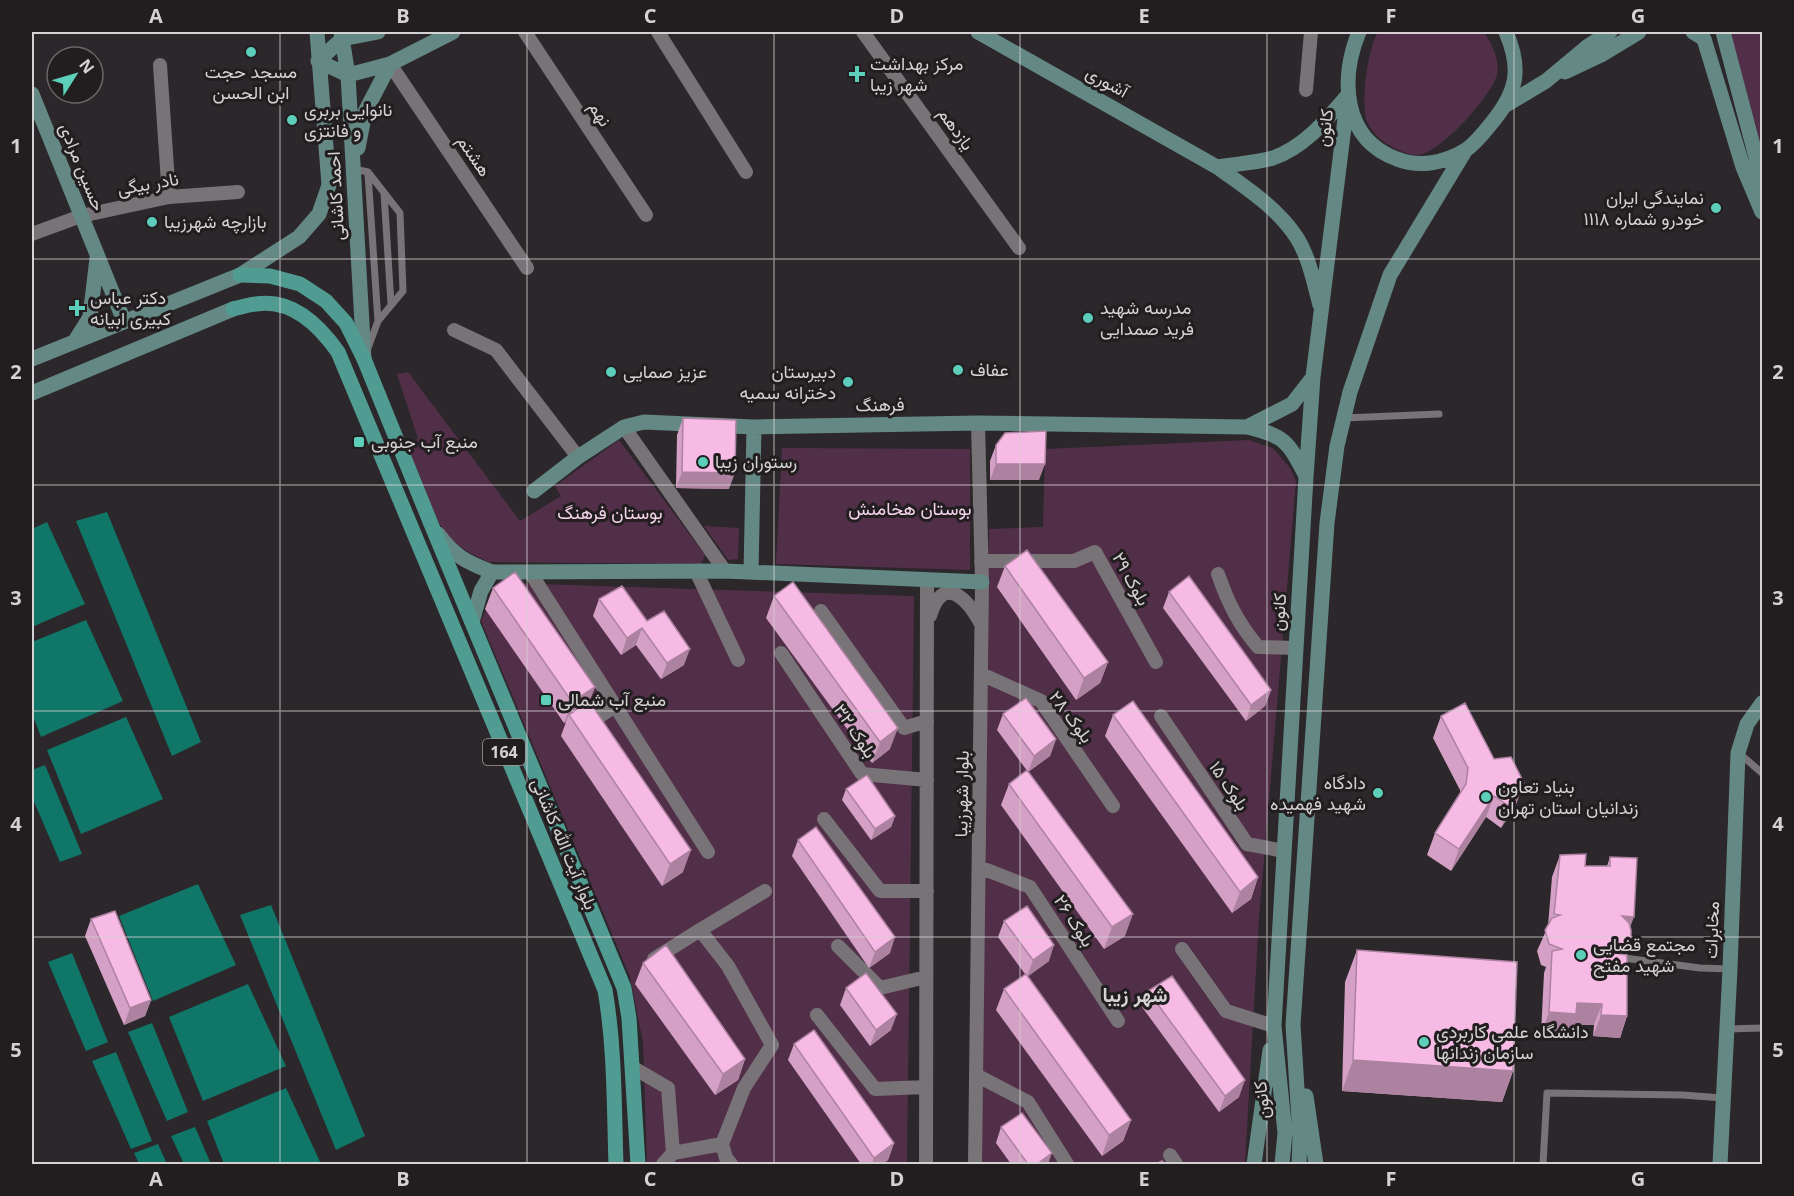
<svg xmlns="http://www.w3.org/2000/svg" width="1794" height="1196" font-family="'Open Sans',Vazirmatn,sans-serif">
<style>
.green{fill:#522f49}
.water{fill:#0f7668}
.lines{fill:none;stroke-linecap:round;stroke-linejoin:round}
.lane{stroke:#787376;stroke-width:7}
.street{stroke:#787376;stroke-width:14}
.secondary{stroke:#648884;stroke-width:15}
.primary{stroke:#519c92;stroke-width:15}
.wall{fill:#d4a0c5}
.shaded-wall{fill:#ac82a0}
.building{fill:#f6bae5;stroke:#ac82a0;stroke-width:1.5}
.grid{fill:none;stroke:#d5d2d4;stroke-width:1.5;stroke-opacity:0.55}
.poi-dot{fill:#5cceba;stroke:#221e20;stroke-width:2}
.labels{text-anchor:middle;stroke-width:6;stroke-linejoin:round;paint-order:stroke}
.shield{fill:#221e20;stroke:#9f9c9e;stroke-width:1.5}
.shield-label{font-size:16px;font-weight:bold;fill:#d5d2d4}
.poi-label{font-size:18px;fill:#d5d2d4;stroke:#221e20;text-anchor:start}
.street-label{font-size:18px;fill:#d5d2d4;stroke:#221e20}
.park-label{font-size:18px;fill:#f5d4eb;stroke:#221e20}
.neighbourhood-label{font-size:20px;font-weight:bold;fill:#d5d2d4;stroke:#221e20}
.neatline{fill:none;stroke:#d5d2d4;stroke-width:2}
.grid-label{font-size:20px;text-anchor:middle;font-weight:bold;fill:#d5d2d4}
</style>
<rect width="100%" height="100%" fill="#2b272a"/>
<path class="green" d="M 1378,32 L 1484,32 C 1492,44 1500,60 1497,75 C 1491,96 1441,153 1418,155 C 1411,156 1403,152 1396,149 C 1384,143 1372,134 1367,121 C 1360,103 1368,48 1378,32 Z
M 1727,32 L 1762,32 L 1762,156 Z
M 408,372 L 520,521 L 561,496 L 555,486 L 619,440 L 705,555 L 701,564 L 488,562 C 475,555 458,548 449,537 C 427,511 418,474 407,443 L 418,439 L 397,374 Z
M 1249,440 L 1273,448 L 1290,468 L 1296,481 L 1259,918 L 1245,1164 L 978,1164 L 976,1075 L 989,529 L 1043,527 L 1045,449 Z
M 782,448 L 970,449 L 970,570 L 776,564 Z
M 704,526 L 739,528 L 738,559 L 728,560 Z
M 506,583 L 914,596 L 907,1164 L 647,1164 L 643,1043 L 630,977 L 481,621 L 494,591 Z"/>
<path class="water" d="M 107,512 L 201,742 L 172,756 L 76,521 Z
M 47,522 L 85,604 L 32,627 L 32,529 Z
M 86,620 L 123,701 L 41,737 L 32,713 L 32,642 Z
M 126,717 L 163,799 L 81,834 L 47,750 Z
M 45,765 L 82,854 L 60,862 L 32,797 L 32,770 Z
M 198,884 L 236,965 L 153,1001 L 119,916 Z
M 271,905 L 365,1136 L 336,1150 L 240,915 Z
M 72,953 L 108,1042 L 86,1051 L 48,962 Z
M 248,984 L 286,1066 L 203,1101 L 169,1017 Z
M 152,1023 L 188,1112 L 167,1121 L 128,1032 Z
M 116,1052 L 152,1141 L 131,1149 L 92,1061 Z
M 286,1088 L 321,1164 L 224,1164 L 207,1121 Z
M 195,1127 L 211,1164 L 184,1164 L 171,1136 Z
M 158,1144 L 167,1164 L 139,1164 L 134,1153 Z"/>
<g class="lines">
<path class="lane" d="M 354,169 L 368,172 L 400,213 L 403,291 L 378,321 L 368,348
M 368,174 L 378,321
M 384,193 L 391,304
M 1344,418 L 1439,414
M 1740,754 L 1762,773
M 1624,958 L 1700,968 L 1730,969
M 1727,1029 L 1762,1028
M 1543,1164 L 1547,1093 L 1682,1095 L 1723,1098"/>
<path class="street" d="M 525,32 L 646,215
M 658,32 L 746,172
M 863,32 L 1019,248
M 390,64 L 527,268
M 160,65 L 169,197
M 1306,90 L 1311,32
M 32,234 L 81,216 L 169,197 L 238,192
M 454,330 L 496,350 L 578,457
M 624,427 L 725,571
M 981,561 L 1074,561 L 1095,552 L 1156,662
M 696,571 L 738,660
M 530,572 L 708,852
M 1218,574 C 1228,603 1238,623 1258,647 L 1296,648
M 821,611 L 904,728 L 927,721
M 930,616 C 943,573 967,598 981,624
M 781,653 L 862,774 L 927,780
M 981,674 L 1041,701 L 1113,806
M 1161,716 L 1247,844 L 1284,851
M 584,727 L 615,706
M 824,819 L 880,891 L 927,891
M 979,867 L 1030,887 L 1118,1021
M 700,930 L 765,891
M 838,946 L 880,988 L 926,977
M 1182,949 L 1226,1011 L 1274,1026
M 654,959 L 700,930 L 728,966 L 772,1045 L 744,1088 L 722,1144 L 726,1158 L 731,1164
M 817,1015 L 875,1089 L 926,1087
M 632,1067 L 668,1088 L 673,1153 L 663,1164
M 976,1075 L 1028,1102 L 1067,1164
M 673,1153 L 722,1144
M 1170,1155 L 1176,1164
M 926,1164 L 927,581
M 975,1164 L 982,582 L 978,423"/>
<path class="secondary" d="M 341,32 L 348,75 L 364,359
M 978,32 L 1217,167 C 1245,187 1278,208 1297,238 C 1309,257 1314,283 1320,305
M 1359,32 C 1340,78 1342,139 1397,159 C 1419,168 1445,163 1466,150 C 1477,142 1486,130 1494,120 C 1518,90 1521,67 1506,32
M 1693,32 L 1704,39 L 1743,167 L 1762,212
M 1723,32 L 1756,157 L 1762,199
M 318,61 L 348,75 L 390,64 L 453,32
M 318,61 L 342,39 L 378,32
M 1565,72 L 1601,55 L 1639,32
M 32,94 L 124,321
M 1506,105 L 1546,81 L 1588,46 L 1610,32
M 358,148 L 365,112 L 390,64
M 1217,167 C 1235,164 1256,163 1273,158 C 1305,147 1327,119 1348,95
M 75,341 L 90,317 L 97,258
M 32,359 L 240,275 L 299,237 L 319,214 L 329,185 L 317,32
M 32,393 L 233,309
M 1247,427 L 1292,404 L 1313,377
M 534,491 L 578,457 L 624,427 L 644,422 L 754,427 L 978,423 L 1247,427 C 1286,436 1288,442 1306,476
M 438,534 C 454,556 466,562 492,572 L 725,571 L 982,582
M 751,572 L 754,427
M 472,622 L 481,591 L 492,572
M 1306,1096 L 1316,1164
M 1254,1164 L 1270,1050
M 1282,1164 L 1285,1133 L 1274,1026 L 1306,477 L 1313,377 L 1348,95
M 1299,1164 L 1300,1137 L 1293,1025 L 1327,523 L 1337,446 L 1350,392 L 1390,275 L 1465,151
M 1720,1164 L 1730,969 L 1738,753 L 1747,724 L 1762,703"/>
<path class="primary" d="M 240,275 L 270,276 L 300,284 L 326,301 L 346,323 L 364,359 L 431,524 L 624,988 L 629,1018 L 638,1164
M 233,309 C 241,307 248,305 256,304 C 292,298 319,325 338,352 L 605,990 C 615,1048 614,1106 616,1164"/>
</g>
<path class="wall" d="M 683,418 L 729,489 L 676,488 L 677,435 Z
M 996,445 L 1039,480 L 990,480 L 990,461 Z
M 1005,566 L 1108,662 L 1100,683 L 1076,700 L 997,587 Z
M 493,588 L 595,687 L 589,701 L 683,872 L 662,886 L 561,736 L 566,722 L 564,723 L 485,609 Z
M 1169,592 L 1271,690 L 1265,706 L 1246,721 L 1163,608 Z
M 774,596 L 890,749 L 872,763 L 766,618 Z
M 599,599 L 647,621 L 684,665 L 661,679 L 636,645 L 621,655 L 593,616 Z
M 1003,714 L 1056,739 L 1050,756 L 1028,772 L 997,730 Z
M 1113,715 L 1258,877 L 1251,899 L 1232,913 L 1105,736 Z
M 1441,716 L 1494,759 L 1516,805 L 1501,828 L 1486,817 L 1451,871 L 1427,855 L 1435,833 L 1460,794 L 1460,790 L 1433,738 Z
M 1009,784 L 1125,936 L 1104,949 L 1001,805 Z
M 846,789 L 895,816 L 891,827 L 871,840 L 842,800 Z
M 798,840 L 890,953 L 869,968 L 792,856 Z
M 1560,855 L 1585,866 L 1607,866 L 1610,857 L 1630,926 L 1626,955 L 1627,1016 L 1620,1038 L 1593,1036 L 1594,1025 L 1572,1025 L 1568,1035 L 1541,1034 L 1544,973 L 1546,967 L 1541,965 L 1537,951 L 1548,926 L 1552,877 Z
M 91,919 L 151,1000 L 145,1016 L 124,1025 L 85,936 Z
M 1004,921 L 1049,961 L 1028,976 L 1131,1120 L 1123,1141 L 1102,1156 L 996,1010 L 1004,989 L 1025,974 L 998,937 Z
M 1357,950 L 1513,1071 L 1502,1102 L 1342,1091 L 1345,982 Z
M 643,963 L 745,1059 L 738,1080 L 715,1095 L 635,984 Z
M 846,988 L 891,1030 L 870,1046 L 840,1005 Z
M 1148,991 L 1239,1097 L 1219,1112 L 1142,1007 Z
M 794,1044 L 894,1143 L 888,1160 L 882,1164 L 861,1164 L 788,1060 Z
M 1001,1127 L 1048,1164 L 1011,1164 L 996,1143 Z"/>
<path class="shaded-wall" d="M 996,464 L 1045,464 L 1039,480 L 990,480 Z
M 682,472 L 735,473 L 729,489 L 676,488 Z
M 642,628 L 636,645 L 621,655 L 627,638 Z
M 690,649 L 684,665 L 661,679 L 667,663 Z
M 1108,662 L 1100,683 L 1076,700 L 1084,678 Z
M 595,687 L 587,708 L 569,715 L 566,722 L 564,723 L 572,702 Z
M 1271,690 L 1265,706 L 1246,721 L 1251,705 Z
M 898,728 L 890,749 L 872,763 L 880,742 Z
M 1056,739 L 1050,756 L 1028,772 L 1034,756 Z
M 1524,783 L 1516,805 L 1501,828 L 1509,806 Z
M 1494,796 L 1486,817 L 1451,871 L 1459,849 Z
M 895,816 L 891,827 L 871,840 L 875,829 Z
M 691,850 L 683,872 L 662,886 L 670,864 Z
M 1258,877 L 1251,899 L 1232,913 L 1240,892 Z
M 1133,914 L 1125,936 L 1104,949 L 1112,927 Z
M 1622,916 L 1634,917 L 1626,938 Z
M 895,937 L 890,953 L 869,968 L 875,952 Z
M 1631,943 L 1623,964 L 1620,954 Z
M 1054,945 L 1049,961 L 1027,977 L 1033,960 Z
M 151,1000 L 145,1016 L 124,1025 L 130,1008 Z
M 1577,1003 L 1602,1004 L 1594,1025 L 1572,1025 L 1568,1035 L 1541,1034 L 1549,1012 Z
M 897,1014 L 891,1030 L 870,1046 L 876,1030 Z
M 1601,1015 L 1627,1016 L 1620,1038 L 1593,1036 Z
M 745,1059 L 738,1080 L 715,1095 L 723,1074 Z
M 1353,1060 L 1513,1071 L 1502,1102 L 1342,1091 Z
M 1245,1080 L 1239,1097 L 1219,1112 L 1225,1096 Z
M 1131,1120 L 1123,1141 L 1102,1156 L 1109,1135 Z
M 894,1143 L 888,1160 L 882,1164 L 872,1164 L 874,1158 Z
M 1052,1153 L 1048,1164 L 1037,1164 Z"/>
<path class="building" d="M 683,418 L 736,420 L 735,473 L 682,472 Z
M 1046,431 L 1045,464 L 996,464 L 996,445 L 1005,433 Z
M 1027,550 L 1108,662 L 1084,678 L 1005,566 Z
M 515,572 L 595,687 L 572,702 L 493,588 Z
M 1189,576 L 1271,690 L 1251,705 L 1169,592 Z
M 793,582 L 898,728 L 880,742 L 774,596 Z
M 622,586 L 647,621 L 664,611 L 690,649 L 667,663 L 642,628 L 627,638 L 599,599 Z
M 1026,698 L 1056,739 L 1034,756 L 1003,714 Z
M 589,701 L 691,850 L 670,864 L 569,715 Z
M 1133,701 L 1258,877 L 1240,892 L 1113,715 Z
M 1465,703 L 1494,759 L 1511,757 L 1524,783 L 1509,806 L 1494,796 L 1459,849 L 1435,833 L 1466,784 L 1468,768 L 1441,716 Z
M 1027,770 L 1133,914 L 1112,927 L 1009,784 Z
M 867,775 L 895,816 L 875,829 L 846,789 Z
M 816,827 L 895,937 L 875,952 L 798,840 Z
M 1586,854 L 1585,866 L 1610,866 L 1610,857 L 1637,858 L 1634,917 L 1622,916 L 1629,923 L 1631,930 L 1631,943 L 1628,948 L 1620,954 L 1627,955 L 1627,1016 L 1601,1015 L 1602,1004 L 1577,1003 L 1576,1014 L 1549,1012 L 1552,951 L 1562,949 L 1549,944 L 1545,930 L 1552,918 L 1560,915 L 1554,914 L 1560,855 Z
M 1027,906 L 1054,945 L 1033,960 L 1004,921 Z
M 115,911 L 151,1000 L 130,1008 L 91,919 Z
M 666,945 L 745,1059 L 723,1074 L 643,963 Z
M 1357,950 L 1517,962 L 1513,1071 L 1353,1060 Z
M 866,973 L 897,1014 L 876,1030 L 846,988 Z
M 1026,974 L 1131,1120 L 1109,1135 L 1004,989 Z
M 1172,976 L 1245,1080 L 1225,1096 L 1148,991 Z
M 814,1030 L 894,1143 L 874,1158 L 794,1044 Z
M 1022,1113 L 1052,1153 L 1037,1164 L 1028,1164 L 1001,1127 Z
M 1162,1161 L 1165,1164 L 1156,1164 Z"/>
<path class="grid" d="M 280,32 L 280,1164M 527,32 L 527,1164M 774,32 L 774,1164M 1020,32 L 1020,1164M 1267,32 L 1267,1164M 1514,32 L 1514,1164M 32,259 L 1762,259M 32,485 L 1762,485M 32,711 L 1762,711M 32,937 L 1762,937"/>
<g class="poi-dot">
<circle cx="251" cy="52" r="6"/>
<path d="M854 65h6v6h6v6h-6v6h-6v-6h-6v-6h6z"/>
<circle cx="292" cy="120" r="6"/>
<circle cx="1716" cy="208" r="6"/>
<circle cx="152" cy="222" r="6"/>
<path d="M74 299h6v6h6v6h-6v6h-6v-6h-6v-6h6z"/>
<circle cx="1088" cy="318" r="6"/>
<circle cx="958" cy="370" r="6"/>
<circle cx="611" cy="372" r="6"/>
<circle cx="848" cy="382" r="6"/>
<rect x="353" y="436" width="12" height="12" rx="3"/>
<circle cx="703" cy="462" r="6"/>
<rect x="540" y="694" width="12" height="12" rx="3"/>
<circle cx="1378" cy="793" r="6"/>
<circle cx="1486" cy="797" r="6"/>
<circle cx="1581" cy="955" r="6"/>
<circle cx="1424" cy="1042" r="6"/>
</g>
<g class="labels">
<rect class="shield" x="483" y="739" width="42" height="26" rx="4.5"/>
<g class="shield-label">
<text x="504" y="758">164</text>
</g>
<g class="poi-label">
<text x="870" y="70">مرکز بهداشت<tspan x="870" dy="21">شهر زیبا</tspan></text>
<text x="251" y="78" text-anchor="middle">مسجد حجت<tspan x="251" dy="21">ابن الحسن</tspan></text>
<text x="304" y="116">نانوایی بربری<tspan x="304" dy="21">و فانتزی</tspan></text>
<text x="1704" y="204" text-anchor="end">نمایندگی ایران<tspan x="1704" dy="21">خودرو شماره ۱۱۱۸</tspan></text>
<text x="164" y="228">بازارچه شهرزیبا</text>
<text x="90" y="304">دکتر عباس<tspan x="90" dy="21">کبیری ابیانه</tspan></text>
<text x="1100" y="314">مدرسه شهید<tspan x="1100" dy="21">فرید صمدایی</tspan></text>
<text x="970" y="376">عفاف</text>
<text x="623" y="378">عزیز صمایی</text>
<text x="836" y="378" text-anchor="end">دبیرستان<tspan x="836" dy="21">دخترانه سمیه</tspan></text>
<text x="371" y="448">منبع آب جنوبی</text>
<text x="715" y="468">رستوران زیبا</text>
<text x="558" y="706">منبع آب شمالی</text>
<text x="1366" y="789" text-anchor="end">دادگاه<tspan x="1366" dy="21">شهید فهمیده</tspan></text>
<text x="1498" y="793">بنیاد تعاون<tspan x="1498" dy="21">زندانیان استان تهران</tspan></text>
<text x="1593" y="951">مجتمع قضایی<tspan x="1593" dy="21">شهید مفتح</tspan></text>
<text x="1436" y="1038">دانشگاه علمی کاربردی<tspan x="1436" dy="21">سازمان زندانها</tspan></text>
</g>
<g class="street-label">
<text transform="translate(1107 82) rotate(29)" y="6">آشوری</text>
<text transform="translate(600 114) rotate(57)" y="6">نهم</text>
<text transform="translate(1325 128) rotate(-83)" y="6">کانون</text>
<text transform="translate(956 129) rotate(54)" y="6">یازدهم</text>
<text transform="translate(474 156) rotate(56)" y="6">هشتم</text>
<text transform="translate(82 167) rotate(68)" y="6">حسین مرادی</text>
<text transform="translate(148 184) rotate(-10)" y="6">نادر بیگی</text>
<text transform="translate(336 196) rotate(-93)" y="6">احمد کاشانی</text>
<text transform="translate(880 405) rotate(-1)" y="6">فرهنگ</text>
<text transform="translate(1131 579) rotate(61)" y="6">بلوک ۲۹</text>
<text transform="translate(1279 612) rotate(-86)" y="6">کانون</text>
<text transform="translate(1071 717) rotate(53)" y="6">بلوک ۲۸</text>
<text transform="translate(855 731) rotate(56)" y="6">بلوک ۳۲</text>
<text transform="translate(1229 786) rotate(56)" y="6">بلوک ۱۵</text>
<text transform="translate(962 794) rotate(-89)" y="6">بلوار شهرزیبا</text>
<text transform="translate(564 844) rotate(67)" y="6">بلوار آیت الله کاشانی</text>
<text transform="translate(1074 921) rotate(57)" y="6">بلوک ۲۶</text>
<text transform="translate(1712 930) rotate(-88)" y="6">مخابرات</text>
<text transform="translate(1262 1100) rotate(-96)" y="6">کانون</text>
</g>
<g class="park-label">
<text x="910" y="515">بوستان هخامنش</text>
<text x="610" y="519">بوستان فرهنگ</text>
</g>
<g class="neighbourhood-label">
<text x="1135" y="1002">شهر زیبا</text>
</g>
</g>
<rect width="1794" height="1196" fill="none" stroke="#221e20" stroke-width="66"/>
<g transform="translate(75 75) rotate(53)"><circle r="28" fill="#221e20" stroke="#6a6668" stroke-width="1.5"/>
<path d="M0-4.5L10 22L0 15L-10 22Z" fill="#5cceba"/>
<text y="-9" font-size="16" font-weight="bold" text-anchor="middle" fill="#d5d2d4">N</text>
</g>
<rect x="33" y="33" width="1728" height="1130" class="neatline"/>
<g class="grid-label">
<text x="156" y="23">A</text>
<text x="403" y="23">B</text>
<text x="650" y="23">C</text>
<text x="897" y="23">D</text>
<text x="1144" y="23">E</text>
<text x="1391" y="23">F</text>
<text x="1638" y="23">G</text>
<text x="16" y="153">1</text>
<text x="1778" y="153">1</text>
<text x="16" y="379">2</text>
<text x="1778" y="379">2</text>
<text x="16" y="605">3</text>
<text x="1778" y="605">3</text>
<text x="16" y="831">4</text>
<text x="1778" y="831">4</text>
<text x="16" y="1057">5</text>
<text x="1778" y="1057">5</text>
<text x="156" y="1186">A</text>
<text x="403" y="1186">B</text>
<text x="650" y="1186">C</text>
<text x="897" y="1186">D</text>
<text x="1144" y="1186">E</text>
<text x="1391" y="1186">F</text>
<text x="1638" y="1186">G</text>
</g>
</svg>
